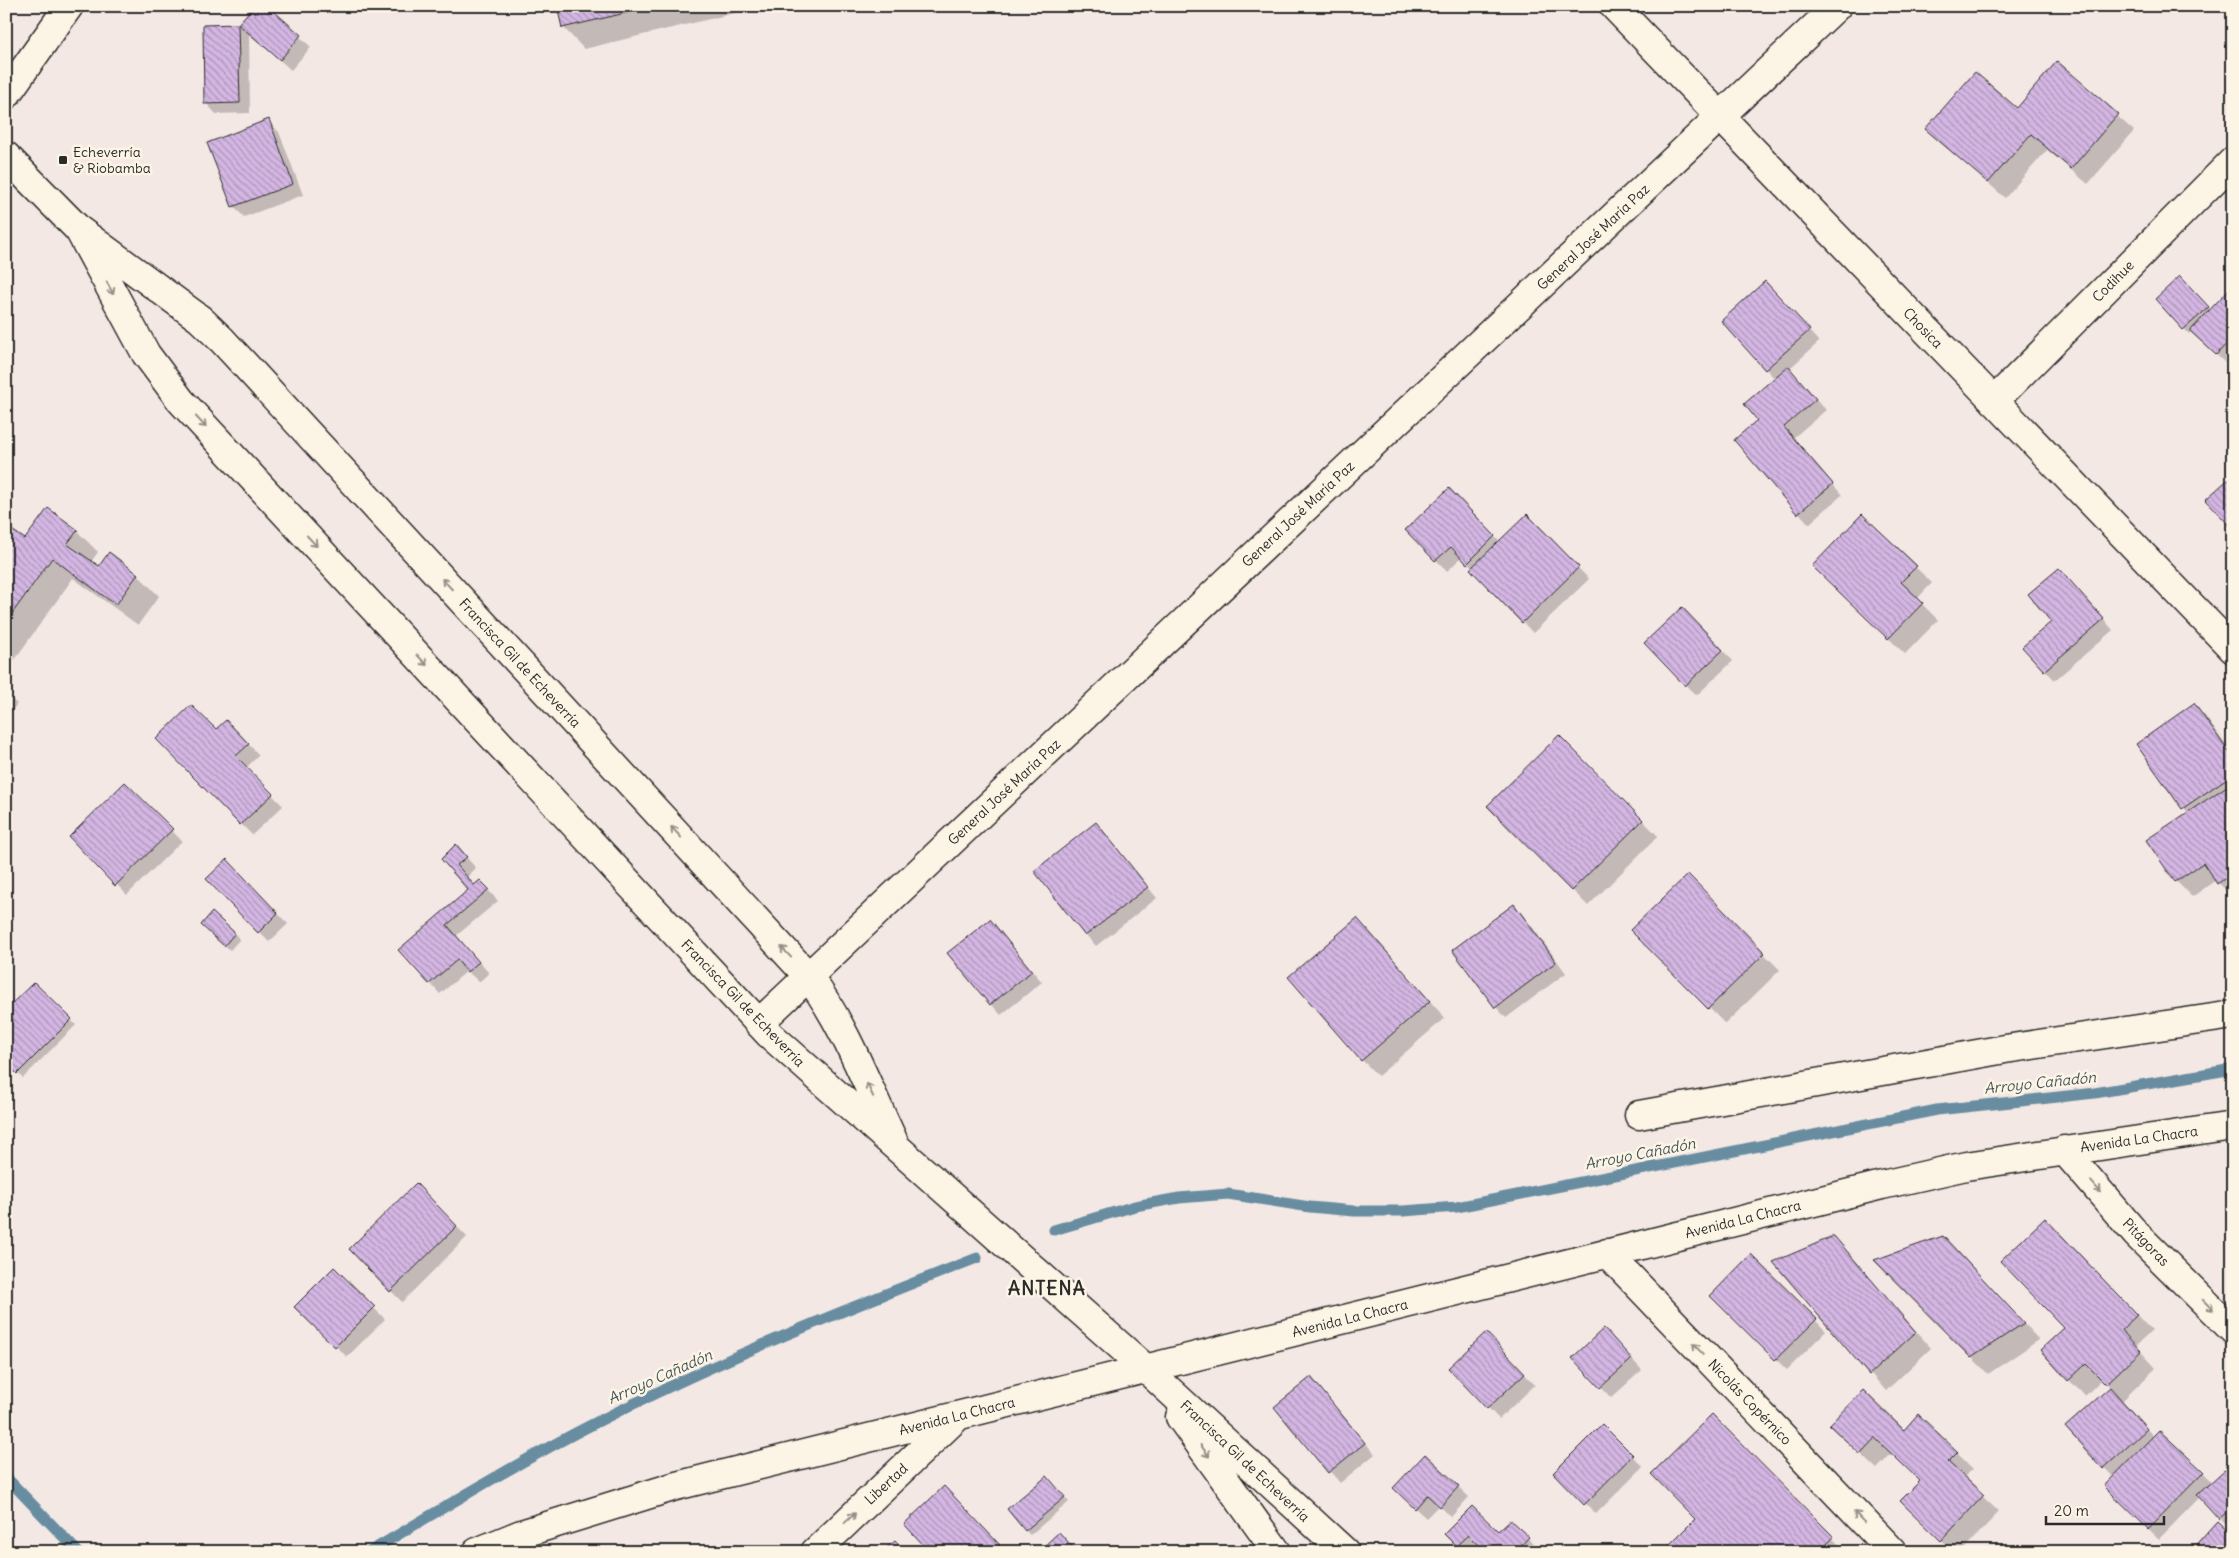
<svg xmlns="http://www.w3.org/2000/svg" width="2239" height="1558" font-family="Delius,sans-serif">
<style>
.shadow{fill:#0003}
.lines{fill:none;stroke-linecap:round;stroke-linejoin:round}
.stream{stroke:#678da1;stroke-width:11}
.building{fill:url(#building-back-hatch);stroke:#2b2b2b}
.street-casing{stroke:#2b2b2b;stroke-width:31}
.secondary-casing{stroke:#2b2b2b;stroke-width:31}
.street{stroke:#fcf5e5;stroke-width:28}
.secondary{stroke:#fcf5e5;stroke-width:28}
.oneway{stroke:#949088}
.poi-dot{fill:#2b2b2b;stroke:#fcf5e5;stroke-width:2}
.labels{text-anchor:middle;stroke-width:5;stroke-linejoin:round;paint-order:stroke}
.poi-label{font-size:14px;fill:#2b2b2b;stroke:#fcf5e5;text-anchor:start}
.street-label{font-size:14px;fill:#2b2b2b;stroke:#fcf5e5}
.water-label{font-size:15px;font-style:italic;fill:#44545c;stroke:#fcf5e5}
.district-label{font-size:19px;font-weight:bold;letter-spacing:1px;fill:#2b2b2b;stroke:#fcf5e5}
</style>
<defs>
<pattern id="building-back-hatch" width="6" height="6" patternUnits="userSpaceOnUse" patternTransform="scale(1.25)"><rect width="6" height="6" fill="#d4b6e3"/><path d="M-1 5l2 2M0 0l6 6M5-1l2 2" fill="none" stroke="#ac94b8"/></pattern>
</defs>
<rect width="100%" height="100%" fill="#f4e8e5"/>
<filter id="ink" filterUnits="userSpaceOnUse"><feTurbulence type="fractalNoise" baseFrequency=".02" numOctaves="2"/><feDisplacementMap in="SourceGraphic" scale="10" xChannelSelector="R" yChannelSelector="G"/><feConvolveMatrix kernelMatrix="1 2 1 2 8 2 1 2 1" color-interpolation-filters="sRGB"/></filter>
<g filter="url(#ink)">
<path class="shadow" d="M 256,6 L 266,6 L 311,47 L 291,70 L 249,33 L 250,113 L 216,114 L 206,103 L 205,26 L 239,25 Z
M 558,6 L 764,6 L 584,49 L 563,27 Z
M 2057,63 L 2134,131 L 2088,184 L 2047,150 L 2005,198 L 1927,129 L 2017,109 Z
M 268,121 L 279,132 L 303,195 L 244,217 L 233,206 Z
M 2180,278 L 2211,310 L 2233,287 L 2233,359 L 2227,365 L 2192,331 L 2189,334 L 2156,299 Z
M 1776,294 L 1819,342 L 1789,369 L 1826,410 L 1793,438 L 1842,495 L 1809,524 L 1735,440 L 1759,420 L 1775,379 L 1723,321 Z
M 1449,490 L 1500,542 L 1527,516 L 1589,579 L 1533,633 L 1472,569 L 1473,568 L 1462,557 L 1447,571 L 1407,530 Z
M 1862,516 L 1932,583 L 1917,599 L 1938,620 L 1905,654 L 1830,582 Z
M 6,527 L 25,541 L 77,531 L 98,552 L 91,562 L 99,568 L 109,554 L 138,575 L 159,596 L 138,625 L 73,578 L 10,666 L 6,663 Z
M 2069,581 L 2113,630 L 2055,680 L 2045,670 Z
M 1693,619 L 1733,661 L 1697,695 L 1686,685 Z
M 6,694 L 17,704 L 6,719 Z
M 2194,705 L 2205,716 L 2233,755 L 2233,898 L 2216,880 L 2192,897 L 2176,881 L 2188,813 L 2138,744 Z
M 226,721 L 259,755 L 246,768 L 283,806 L 252,835 L 158,739 L 216,731 Z
M 1559,736 L 1658,836 L 1588,906 L 1489,806 Z
M 125,783 L 182,841 L 127,895 L 70,837 Z
M 1096,824 L 1157,898 L 1096,946 L 1086,935 Z
M 456,846 L 476,868 L 467,877 L 475,886 L 480,881 L 498,901 L 456,936 L 489,973 L 479,982 L 467,971 L 440,994 L 400,950 L 469,890 L 442,859 Z
M 227,861 L 288,924 L 269,942 L 208,879 Z
M 1688,876 L 1780,970 L 1725,1024 L 1632,930 Z
M 1514,906 L 1525,917 L 1566,973 L 1506,1018 L 1496,1007 Z
M 213,914 L 240,939 L 230,950 L 207,930 Z
M 1357,919 L 1445,1018 L 1378,1076 L 1362,1060 Z
M 990,921 L 1042,982 L 1001,1015 L 991,1004 Z
M 34,983 L 76,1025 L 23,1078 L 6,1061 Z
M 416,1185 L 467,1237 L 402,1302 L 350,1249 Z
M 2061,1236 L 2152,1331 L 2136,1346 L 2156,1368 L 2122,1401 L 2154,1437 L 2203,1473 L 2213,1483 L 2233,1465 L 2233,1516 L 2225,1523 L 2200,1497 L 2159,1539 L 2105,1486 L 2114,1478 L 2067,1427 L 2111,1388 L 2102,1379 L 2085,1396 L 2069,1380 Z
M 1833,1238 L 1931,1348 L 1886,1391 L 1775,1263 Z
M 1959,1254 L 2039,1340 L 1988,1374 L 1877,1260 Z
M 1751,1256 L 1826,1331 L 1787,1370 L 1711,1296 Z
M 334,1269 L 385,1319 L 347,1357 L 296,1307 Z
M 1615,1341 L 1642,1370 L 1611,1398 L 1601,1387 Z
M 1497,1345 L 1535,1385 L 1499,1419 L 1449,1368 Z
M 1311,1379 L 1375,1454 L 1340,1483 L 1276,1408 Z
M 1712,1416 L 1846,1552 L 1677,1552 L 1697,1519 Z
M 1602,1425 L 1643,1467 L 1596,1514 L 1555,1473 Z
M 1904,1431 L 1957,1453 L 1973,1469 L 1963,1478 L 1999,1512 L 1961,1552 L 1954,1552 L 1918,1517 L 1921,1481 L 1892,1453 L 1877,1469 L 1847,1441 Z
M 1425,1456 L 1469,1497 L 1451,1517 L 1439,1505 L 1426,1518 L 1405,1499 Z
M 1052,1483 L 1069,1502 L 1030,1535 L 1025,1530 Z
M 955,1498 L 1005,1552 L 931,1552 Z
M 1510,1521 L 1539,1549 L 1536,1552 L 1476,1552 L 1481,1546 L 1479,1544 L 1472,1552 L 1463,1552 L 1445,1534 L 1498,1533 Z"/>
<g class="lines">
<path class="stream" d="M 1054,1230 L 1135,1206 L 1179,1198 L 1228,1194 L 1310,1207 L 1354,1211 L 1403,1211 L 1457,1207 L 1937,1110 L 2095,1093 L 2233,1069
M 6,1477 L 78,1552
M 369,1552 C 445,1507 520,1461 599,1421 C 721,1359 849,1308 977,1258"/>
</g>
<path class="building" d="M 254,6 L 268,6 L 301,35 L 280,60 L 238,24 Z
M 557,6 L 655,6 L 562,28 Z
M 238,24 L 240,103 L 204,104 L 203,25 Z
M 2057,61 L 2118,114 L 2071,169 L 2031,134 L 1988,183 L 1925,129 L 1975,72 L 2017,108 Z
M 269,119 L 293,184 L 232,207 L 207,143 Z
M 2180,276 L 2209,307 L 2183,330 L 2155,299 Z
M 1765,281 L 1810,330 L 1765,370 L 1721,321 Z
M 2233,285 L 2233,337 L 2216,355 L 2190,331 Z
M 2233,343 L 2233,356 L 2227,349 Z
M 1788,366 L 1816,399 L 1784,427 L 1833,484 L 1797,514 L 1734,440 L 1757,420 L 1744,404 Z
M 2233,475 L 2233,529 L 2205,500 Z
M 1449,488 L 1495,536 L 1467,564 L 1451,547 L 1435,561 L 1405,530 Z
M 48,508 L 78,530 L 67,544 L 99,566 L 109,552 L 138,574 L 116,605 L 52,558 L 6,622 L 6,526 L 25,539 Z
M 1527,514 L 1579,567 L 1522,623 L 1470,569 Z
M 1862,514 L 1917,566 L 1901,582 L 1923,603 L 1888,639 L 1812,566 Z
M 2059,568 L 2104,619 L 2044,671 L 2022,647 L 2051,622 L 2028,594 Z
M 1682,607 L 1723,650 L 1685,686 L 1644,643 Z
M 2194,703 L 2233,758 L 2233,774 L 2182,809 L 2136,744 Z
M 191,705 L 216,729 L 226,720 L 249,744 L 236,756 L 273,794 L 240,825 L 156,739 Z
M 1559,735 L 1643,820 L 1571,891 L 1487,806 Z
M 125,782 L 173,829 L 115,886 L 69,837 Z
M 2233,782 L 2233,873 L 2217,884 L 2203,863 L 2175,882 L 2146,840 Z
M 1096,822 L 1148,887 L 1085,936 L 1034,871 Z
M 456,844 L 467,857 L 457,865 L 474,885 L 480,880 L 489,889 L 447,925 L 479,962 L 467,972 L 457,960 L 429,984 L 398,950 L 468,890 L 441,859 Z
M 227,859 L 278,913 L 258,933 L 206,879 Z
M 1688,874 L 1765,953 L 1708,1009 L 1630,930 Z
M 1514,904 L 1556,962 L 1495,1008 L 1452,950 Z
M 212,912 L 235,933 L 224,946 L 201,925 Z
M 1357,918 L 1430,1001 L 1361,1061 L 1288,977 Z
M 990,919 L 1032,971 L 990,1005 L 947,953 Z
M 34,982 L 72,1019 L 17,1074 L 6,1063 L 6,1009 Z
M 416,1183 L 457,1226 L 390,1292 L 349,1249 Z
M 2045,1218 L 2137,1315 L 2121,1330 L 2141,1351 L 2106,1384 L 2086,1364 L 2068,1381 L 2040,1350 L 2064,1328 L 2000,1261 Z
M 1834,1236 L 1916,1332 L 1869,1375 L 1773,1262 Z
M 1943,1236 L 2024,1323 L 1971,1358 L 1874,1260 Z
M 1751,1254 L 1817,1319 L 1775,1360 L 1710,1296 Z
M 334,1267 L 375,1307 L 335,1347 L 294,1307 Z
M 1604,1328 L 1632,1359 L 1600,1388 L 1572,1358 Z
M 1486,1332 L 1525,1373 L 1487,1409 L 1448,1368 Z
M 1311,1377 L 1365,1443 L 1328,1473 L 1274,1407 Z
M 2110,1387 L 2147,1429 L 2103,1469 L 2065,1427 Z
M 1863,1390 L 1904,1430 L 1918,1414 L 1958,1452 L 1948,1462 L 1984,1495 L 1941,1541 L 1900,1501 L 1920,1481 L 1875,1438 L 1860,1454 L 1829,1425 Z
M 1712,1414 L 1834,1537 L 1819,1552 L 1737,1552 L 1731,1546 L 1725,1552 L 1675,1552 L 1669,1545 L 1695,1519 L 1651,1474 Z
M 1602,1424 L 1633,1455 L 1584,1505 L 1553,1473 Z
M 2159,1430 L 2204,1472 L 2148,1529 L 2104,1486 Z
M 1425,1454 L 1459,1486 L 1440,1507 L 1427,1495 L 1415,1509 L 1393,1488 Z
M 2232,1463 L 2233,1506 L 2219,1519 L 2197,1495 Z
M 1047,1476 L 1065,1497 L 1025,1531 L 1007,1509 Z
M 944,1486 L 1000,1545 L 993,1552 L 930,1552 L 904,1524 Z
M 1472,1506 L 1498,1531 L 1510,1520 L 1529,1537 L 1515,1552 L 1474,1552 L 1479,1546 L 1468,1535 L 1456,1546 L 1444,1534 Z
M 2218,1521 L 2233,1535 L 2233,1552 L 2190,1552 Z
M 1059,1532 L 1077,1552 L 1038,1552 Z
M 895,1541 L 907,1552 L 882,1552 Z"/>
<g class="lines">
<g class="street-casing">
<path id="street" d="M 1614,6 L 2233,649
M 6,95 L 69,6
M 1994,401 L 2233,161
M 759,1023 L 1837,6
M 1639,1115 L 2005,1049 L 2233,1015
M 2064,1150 L 2136,1234 L 2233,1330
M 1607,1253 L 1893,1552
M 477,1552 L 521,1534 L 676,1486 L 1882,1185 L 1966,1166 L 2233,1126
M 815,1552 L 957,1417"/>
</g>
<g class="secondary-casing">
<path id="secondary" d="M 6,156 L 79,230 L 200,319 L 222,340 L 808,976 C 845,1025 867,1085 893,1140
M 79,230 L 146,354 L 181,401 L 769,1034 L 1146,1369 L 1345,1552
M 1180,1417 L 1277,1552"/>
</g>
<use href="#street" class="street"/>
<use href="#secondary" class="secondary"/>
</g>
<defs><path id="oneway-shaft" d="M-6 0H5M1.5-3L5.5 0L1.5 3" fill="none" stroke-width="1.6" stroke-linecap="round" stroke-linejoin="round" transform="scale(1.25)"/></defs>
<g class="oneway">
<use href="#oneway-shaft" transform="translate(110 288) rotate(62)"/>
<use href="#oneway-shaft" transform="translate(201 422) rotate(47)"/>
<use href="#oneway-shaft" transform="translate(312 541) rotate(47)"/>
<use href="#oneway-shaft" transform="translate(447 584) rotate(-133)"/>
<use href="#oneway-shaft" transform="translate(422 660) rotate(47)"/>
<use href="#oneway-shaft" transform="translate(676 832) rotate(-133)"/>
<use href="#oneway-shaft" transform="translate(786 952) rotate(-133)"/>
<use href="#oneway-shaft" transform="translate(870 1090) rotate(-115)"/>
<use href="#oneway-shaft" transform="translate(2096 1187) rotate(49)"/>
<use href="#oneway-shaft" transform="translate(2208 1305) rotate(45)"/>
<use href="#oneway-shaft" transform="translate(1698 1349) rotate(-134)"/>
<use href="#oneway-shaft" transform="translate(1205 1451) rotate(54)"/>
<use href="#oneway-shaft" transform="translate(1859 1517) rotate(-134)"/>
<use href="#oneway-shaft" transform="translate(850 1518) rotate(-43)"/>
</g>
</g>
<rect class="poi-dot" x="58" y="155" width="10" height="10" rx="2.5"/>
<g class="labels">
<g class="poi-label">
<text x="73" y="157">Echeverría<tspan x="73" dy="16">&amp; Riobamba</tspan></text>
</g>
<g class="street-label">
<text transform="translate(1593 237) rotate(-43)" y="5">General José María Paz</text>
<text transform="translate(2113 281) rotate(-45)" y="5">Codihue</text>
<text transform="translate(1923 328) rotate(46)" y="5">Chosica</text>
<text transform="translate(1298 514) rotate(-43)" y="5">General José María Paz</text>
<text transform="translate(520 663) rotate(47)" y="5">Francisca Gil de Echeverría</text>
<text transform="translate(1004 792) rotate(-43)" y="5">General José María Paz</text>
<text transform="translate(743 1003) rotate(46)" y="5">Francisca Gil de Echeverría</text>
<text transform="translate(2139 1139) rotate(-8)" y="5">Avenida La Chacra</text>
<text transform="translate(1743 1219) rotate(-14)" y="5">Avenida La Chacra</text>
<text transform="translate(2146 1242) rotate(46)" y="5">Pitágoras</text>
<text transform="translate(1350 1318) rotate(-14)" y="5">Avenida La Chacra</text>
<text transform="translate(1750 1402) rotate(46)" y="5">Nicolás Copérnico</text>
<text transform="translate(957 1416) rotate(-14)" y="5">Avenida La Chacra</text>
<text transform="translate(1245 1461) rotate(43)" y="5">Francisca Gil de Echeverría</text>
<text transform="translate(886 1484) rotate(-43)" y="5">Libertad</text>
</g>
<g class="water-label">
<text transform="translate(2040 1083) rotate(-6)" y="5">Arroyo Cañadón</text>
<text transform="translate(1640 1154) rotate(-11)" y="5">Arroyo Cañadón</text>
<text transform="translate(660 1377) rotate(-24)" y="5">Arroyo Cañadón</text>
</g>
<g class="district-label">
<text x="1047" y="1295">ANTENA</text>
</g>
</g>
<rect width="2239" height="1558" fill="none" stroke="#fcf5e5" stroke-width="25"/>
<rect x="12" y="12" width="2214" height="1533" fill="none" stroke="#2b2b2b" stroke-width="2" filter="url(#ink)"/>
<path d="M2046 1516v8h118v-8" fill="none" stroke="#2b2b2b" stroke-width="2.5"/>
<text x="2054" y="1516" font-size="15" fill="#2b2b2b" stroke="#fcf5e5" stroke-width="4" paint-order="stroke">20 m</text>
</svg>
